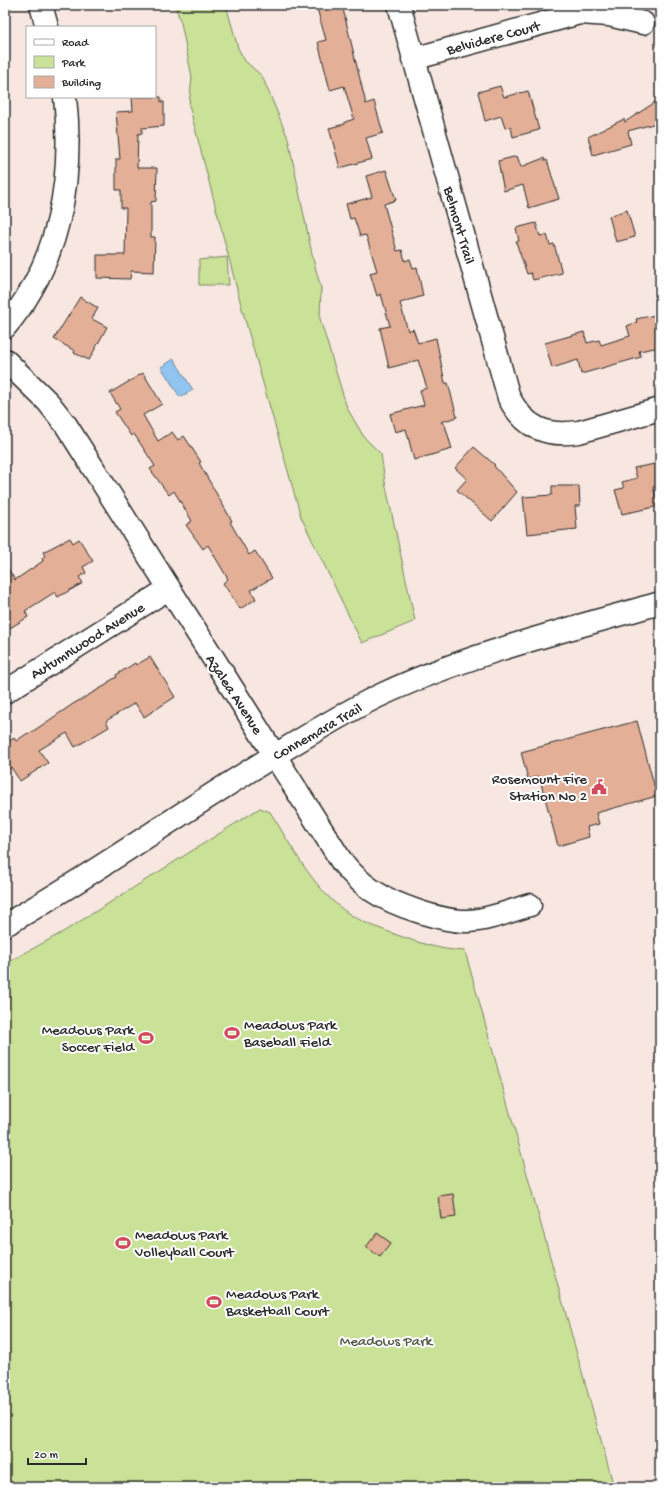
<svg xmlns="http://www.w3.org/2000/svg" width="665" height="1492" font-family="'Gochi Hand',sans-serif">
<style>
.green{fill:#c9e298;stroke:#7a8662}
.water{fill:#91c4ee;stroke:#6887a0}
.building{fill:#e4af97;stroke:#2b2b2b}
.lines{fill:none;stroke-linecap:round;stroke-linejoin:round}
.minor-casing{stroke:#2b2b2b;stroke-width:25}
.tertiary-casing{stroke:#2b2b2b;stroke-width:25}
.minor{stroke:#fff;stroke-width:22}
.tertiary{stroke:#fff;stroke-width:22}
.labels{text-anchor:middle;stroke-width:4;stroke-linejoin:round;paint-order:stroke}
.street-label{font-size:15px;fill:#2b2b2b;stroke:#fff}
.poi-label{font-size:15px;fill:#2b2b2b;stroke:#fff;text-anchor:start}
.park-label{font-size:15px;fill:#525946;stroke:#fff}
</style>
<rect width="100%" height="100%" fill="#f7e7e0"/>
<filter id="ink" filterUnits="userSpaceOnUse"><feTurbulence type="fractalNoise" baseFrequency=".025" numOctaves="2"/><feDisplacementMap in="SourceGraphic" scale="8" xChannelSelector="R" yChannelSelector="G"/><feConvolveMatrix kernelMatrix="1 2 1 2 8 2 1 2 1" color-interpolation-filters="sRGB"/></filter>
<g filter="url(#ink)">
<path class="green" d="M 175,5 L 226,5 L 238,48 L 245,61 L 262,76 L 288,138 L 313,259 L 321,288 L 320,319 L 347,408 L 364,437 L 381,454 L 385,482 L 415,621 L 362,643 L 301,517 L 244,316 L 189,105 L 192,77 L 181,23 Z
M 227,257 L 229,285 L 199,285 L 199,260 Z
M 260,808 L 270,812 C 292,846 311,886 345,911 C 360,922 379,928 397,935 C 420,943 440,950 465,951 L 614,1487 L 5,1487 L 5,964 L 63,932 Z"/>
<path class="water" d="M 174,359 L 193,390 L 180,397 L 161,367 Z"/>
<path class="building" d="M 316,5 L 342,5 L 366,104 L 374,101 L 383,133 L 366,138 L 372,159 L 340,168 L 329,128 L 345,124 L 345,122 L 354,119 L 344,86 L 330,90 L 318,42 L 326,40 Z
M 500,86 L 504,97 L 528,91 L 539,130 L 513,137 L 511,127 L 505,128 L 501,116 L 485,121 L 478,92 Z
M 132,97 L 161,97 L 161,102 L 164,102 L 164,126 L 142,128 L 142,133 L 138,134 L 137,168 L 157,168 L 156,201 L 151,202 L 151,237 L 155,237 L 154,272 L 131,271 L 130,279 L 97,278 L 97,255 L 125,255 L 126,208 L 121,208 L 121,190 L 116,190 L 116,159 L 120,159 L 116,112 L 133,111 Z
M 660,99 L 660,122 L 628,131 L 631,144 L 593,155 L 588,137 L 624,119 L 625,122 Z
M 517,156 L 521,167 L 544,158 L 545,161 L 547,160 L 559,199 L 529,208 L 523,185 L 504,191 L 498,161 Z
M 386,170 L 396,200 L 384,204 L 397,251 L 402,250 L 405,261 L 410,259 L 413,268 L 417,267 L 423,296 L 400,303 L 408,331 L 413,329 L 418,343 L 436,338 L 445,383 L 448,383 L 457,417 L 441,422 L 445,425 L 452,449 L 414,460 L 406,429 L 395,432 L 390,414 L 424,405 L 420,390 L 427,388 L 418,360 L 389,368 L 380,328 L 390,326 L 381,294 L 377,296 L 370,273 L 377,271 L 366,235 L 360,236 L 354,218 L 350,219 L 346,204 L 372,197 L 366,176 Z
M 627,210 L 635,237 L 616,242 L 609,216 Z
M 536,223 L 540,236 L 547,235 L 550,245 L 554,244 L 562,273 L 533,280 L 531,273 L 527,274 L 516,242 L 519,241 L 516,228 Z
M 80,297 L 98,308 L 92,319 L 107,327 L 89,360 L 74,353 L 75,351 L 54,339 Z
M 660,314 L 660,347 L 639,351 L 641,357 L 581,374 L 578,360 L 552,368 L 545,343 L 584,332 L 587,343 L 599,340 L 601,345 L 630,336 L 627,326 L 637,322 L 636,319 Z
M 143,373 L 162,404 L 143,415 L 158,441 L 172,432 L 178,440 L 184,436 L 201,462 L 199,463 L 232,521 L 230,522 L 249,555 L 255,551 L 272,578 L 251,590 L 256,599 L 240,609 L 223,583 L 228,579 L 208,545 L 203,549 L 186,525 L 192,521 L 174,491 L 169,495 L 163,487 L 150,469 L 155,466 L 134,434 L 131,436 L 115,412 L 120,409 L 110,393 Z
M 474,447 L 495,465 L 494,466 L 517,492 L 492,521 L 457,490 L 467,479 L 455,468 Z
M 660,463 L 660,485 L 653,487 L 659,506 L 622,514 L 615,490 L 624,488 L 622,482 L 637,478 L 634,468 Z
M 552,486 L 579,486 L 580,506 L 575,506 L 577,529 L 527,534 L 523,497 L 552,495 Z
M 70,538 L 73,543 L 79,539 L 93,561 L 83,567 L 86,573 L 79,577 L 83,583 L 58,597 L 55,592 L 25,611 L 28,617 L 5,631 L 5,564 L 15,580 L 43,561 L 42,558 L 45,556 L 43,552 Z
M 150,657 L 175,697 L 144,717 L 135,703 L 106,721 L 109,727 L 75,747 L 67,733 L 39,750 L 48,763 L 20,781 L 11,767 L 5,771 L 5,744 L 14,738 L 16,741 L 28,733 L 29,734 L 73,704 L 108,684 L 108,682 L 117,677 L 116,675 L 135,663 L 136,665 Z
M 637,721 L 657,796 L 596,813 L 599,824 L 587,827 L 589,837 L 558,846 L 539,776 L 528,779 L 521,752 Z
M 453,1194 L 456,1217 L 441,1219 L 438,1196 Z
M 377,1233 L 391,1243 L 380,1257 L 366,1247 Z"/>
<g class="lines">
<g class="minor-casing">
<path id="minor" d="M 41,5 L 47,27
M 399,5 L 509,398 C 525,428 546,437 579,432 L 660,409
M 413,59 L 580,13 L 609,15 L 643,23
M 5,327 C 60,263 74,178 65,97
M 5,360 L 48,402 L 66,425 L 342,862 C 351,873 361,883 373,891 C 394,905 443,922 468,921 C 489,920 510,911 530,905
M 5,692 L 168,589"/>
</g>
<g class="tertiary-casing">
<path id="tertiary" d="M 5,925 C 98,872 185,809 277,754 C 312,733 346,711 383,694 C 471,653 567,630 660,603"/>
</g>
<use href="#minor" class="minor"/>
<use href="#tertiary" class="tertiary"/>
</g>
</g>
<defs>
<g id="civic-bare" transform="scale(1.2)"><path d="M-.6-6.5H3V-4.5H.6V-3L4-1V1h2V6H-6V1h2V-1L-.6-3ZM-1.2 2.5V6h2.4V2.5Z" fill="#d1495b" stroke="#fff" stroke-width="2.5" paint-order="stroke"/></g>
<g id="stadium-bare" transform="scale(1.2)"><path d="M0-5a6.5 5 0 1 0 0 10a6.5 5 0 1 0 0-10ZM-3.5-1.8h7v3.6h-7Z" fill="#d1495b" stroke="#fff" stroke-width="2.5" paint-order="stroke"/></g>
</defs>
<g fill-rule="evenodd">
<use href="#civic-bare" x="599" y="787"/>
<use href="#stadium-bare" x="232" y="1033"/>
<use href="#stadium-bare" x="146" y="1038"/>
<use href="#stadium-bare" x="123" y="1243"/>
<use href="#stadium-bare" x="214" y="1302"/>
</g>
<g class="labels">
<g class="street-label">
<text transform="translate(493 37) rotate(-15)" y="5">Belvidere Court</text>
<text transform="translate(460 225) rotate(74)" y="5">Belmont Trail</text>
<text transform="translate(87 640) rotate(-32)" y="5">Autumnwood Avenue</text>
<text transform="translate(235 694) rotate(57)" y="5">Azalea Avenue</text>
<text transform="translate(317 731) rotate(-30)" y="5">Connemara Trail</text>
</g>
<g class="poi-label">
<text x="587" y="783" text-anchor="end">Rosemount Fire<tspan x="587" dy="17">Station No 2</tspan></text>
<text x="244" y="1029">Meadows Park<tspan x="244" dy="17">Baseball Field</tspan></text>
<text x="134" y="1034" text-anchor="end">Meadows Park<tspan x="134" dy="17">Soccer Field</tspan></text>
<text x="135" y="1239">Meadows Park<tspan x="135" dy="17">Volleyball Court</tspan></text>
<text x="226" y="1298">Meadows Park<tspan x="226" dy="17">Basketball Court</tspan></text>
</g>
<g class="park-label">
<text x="386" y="1345">Meadows Park</text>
</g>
</g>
<rect width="665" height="1492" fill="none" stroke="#fff" stroke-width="20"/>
<rect x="10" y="10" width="645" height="1472" fill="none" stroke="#2b2b2b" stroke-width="1.5" filter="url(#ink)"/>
<rect x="26" y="26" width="130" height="72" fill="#ffffff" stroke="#aaaaaa"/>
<rect x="34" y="39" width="20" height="6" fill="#ffffff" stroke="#aaaaaa"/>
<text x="62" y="46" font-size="12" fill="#2b2b2b">Road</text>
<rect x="34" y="56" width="20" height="12" fill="#c9e298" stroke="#aaaaaa"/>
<text x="62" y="66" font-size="12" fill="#2b2b2b">Park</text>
<rect x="34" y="76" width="20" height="12" fill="#e4af97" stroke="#aaaaaa"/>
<text x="62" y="86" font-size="12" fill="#2b2b2b">Building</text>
<path d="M28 1458v6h58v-6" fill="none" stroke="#2b2b2b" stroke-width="2"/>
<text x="34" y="1458" font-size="12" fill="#2b2b2b" stroke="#ffffff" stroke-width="3" paint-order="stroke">20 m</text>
</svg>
